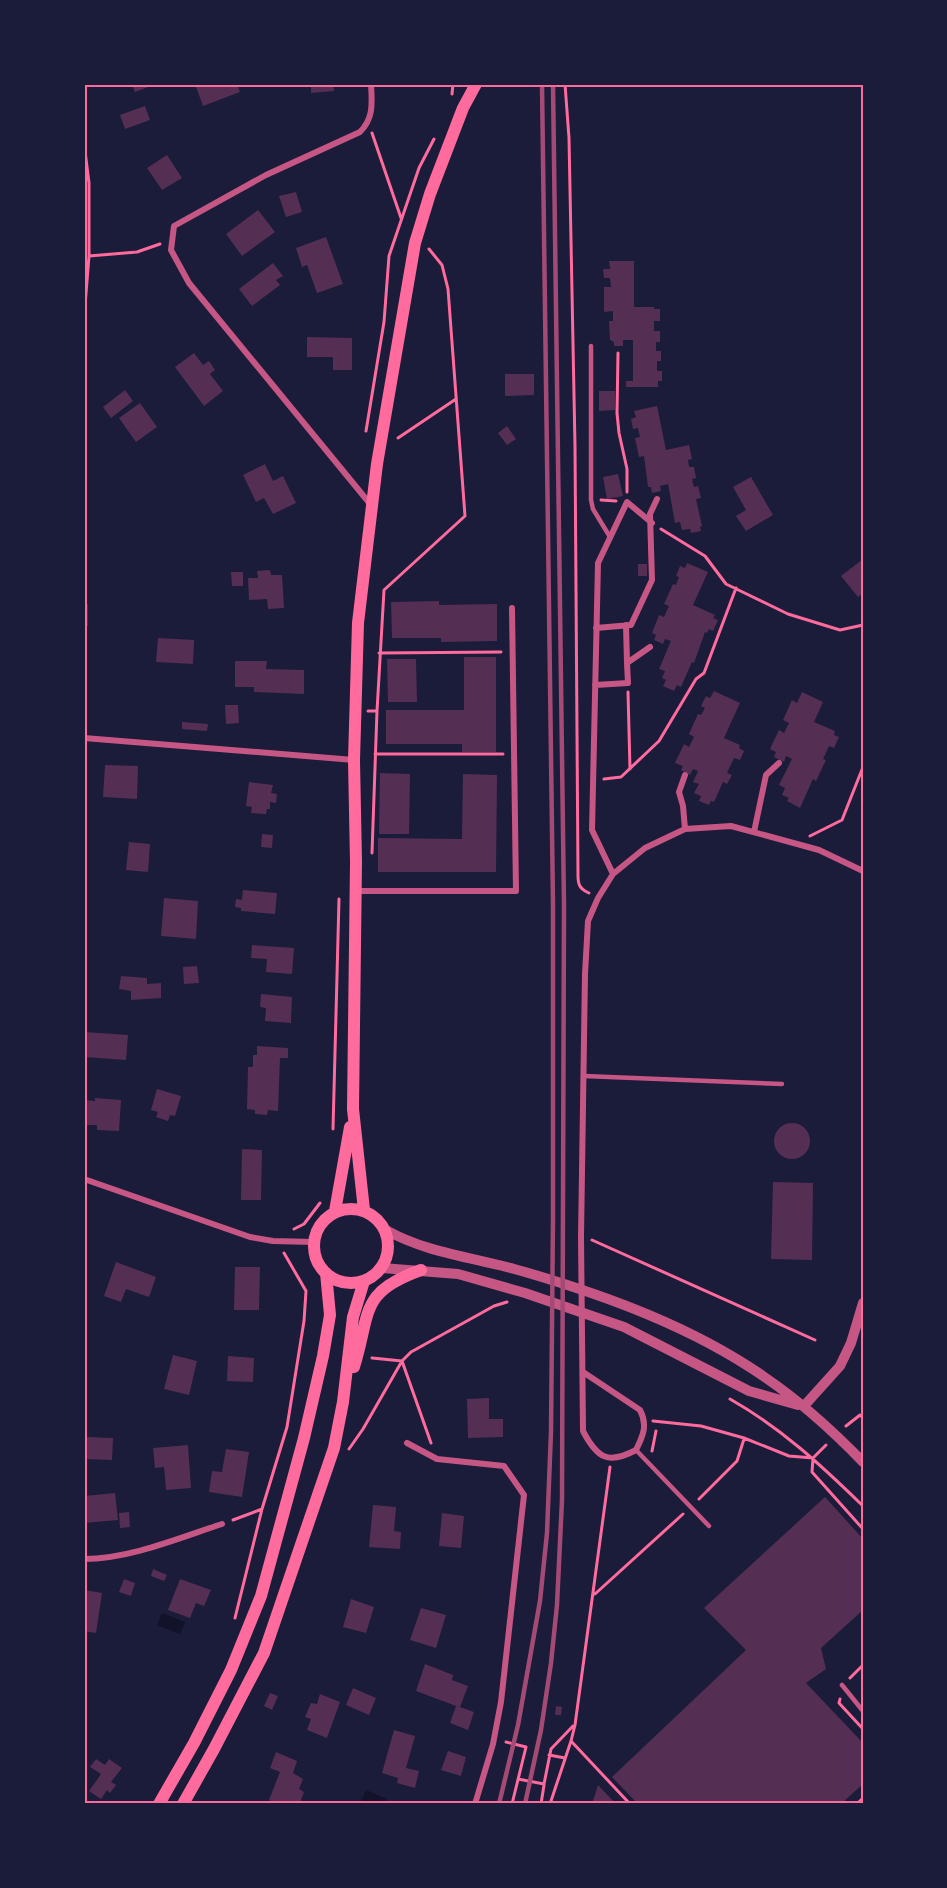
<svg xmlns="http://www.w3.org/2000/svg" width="947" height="1888" font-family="'DM Sans',sans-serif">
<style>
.water{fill:#12122b}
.building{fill:#542f53}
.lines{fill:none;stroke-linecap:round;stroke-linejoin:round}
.path{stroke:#ff6b9d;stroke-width:3}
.service{stroke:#c65784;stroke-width:4.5}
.minor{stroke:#c65784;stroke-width:6}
.tertiary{stroke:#c65784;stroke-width:10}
.secondary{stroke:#ff6b9d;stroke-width:12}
.rail{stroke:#a44b75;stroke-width:4.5}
.neatline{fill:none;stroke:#ff6b9d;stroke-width:2}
</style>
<rect width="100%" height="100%" fill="#1b1b3a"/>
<path class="water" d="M 162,1613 L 185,1622 L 180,1634 L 157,1625 Z
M 366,1790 L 387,1799 L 384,1804 L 366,1804 L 361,1802 Z"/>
<path class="building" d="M 132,84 L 156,84 L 135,92 Z
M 195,84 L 237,84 L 240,92 L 203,106 Z
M 311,84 L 333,84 L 334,91 L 311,93 Z
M 145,106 L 150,120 L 125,129 L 120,115 Z
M 167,155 L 182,178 L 162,190 L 147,168 Z
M 296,192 L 302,212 L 286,217 L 279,196 Z
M 258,210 L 275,232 L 242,256 L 226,234 Z
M 326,237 L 343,284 L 317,293 L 307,265 L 302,267 L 296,248 Z
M 609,261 L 634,261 L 634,307 L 654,307 L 654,309 L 660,309 L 660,321 L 654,321 L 654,331 L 660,331 L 660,342 L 656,342 L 656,351 L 661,351 L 661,361 L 657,361 L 657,371 L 662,371 L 662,381 L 658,381 L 658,387 L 626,387 L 626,381 L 633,381 L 633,340 L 623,340 L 623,346 L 614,346 L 614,342 L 610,340 L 609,321 L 613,321 L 613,311 L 604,312 L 604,287 L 611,287 L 610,278 L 604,278 L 603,269 L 610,269 Z
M 273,263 L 283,276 L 276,280 L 280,285 L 252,306 L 239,289 Z
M 307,337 L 352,338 L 352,370 L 333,370 L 333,357 L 307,357 Z
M 194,353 L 203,365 L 209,361 L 215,370 L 210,374 L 223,391 L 204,406 L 175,367 Z
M 505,374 L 534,374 L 534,395 L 505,396 Z
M 125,390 L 133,401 L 111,418 L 103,407 Z
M 599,391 L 615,391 L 615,410 L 599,411 Z
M 140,403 L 157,427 L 136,442 L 119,418 Z
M 657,406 L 666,450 L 689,445 L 692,459 L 688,460 L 689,467 L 694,467 L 696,478 L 692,479 L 694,487 L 698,486 L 701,498 L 696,499 L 702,526 L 700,527 L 701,531 L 691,533 L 690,529 L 682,530 L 680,522 L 675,523 L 668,484 L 660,486 L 661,491 L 652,493 L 651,487 L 648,487 L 644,456 L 639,457 L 635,438 L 640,437 L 638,428 L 633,429 L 631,419 L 636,417 L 634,411 Z
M 507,426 L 516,439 L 507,445 L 498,433 Z
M 265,464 L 273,481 L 283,476 L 296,503 L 273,514 L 264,498 L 256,502 L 243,475 Z
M 618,474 L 623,496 L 607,499 L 603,477 Z
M 751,477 L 773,515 L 746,531 L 736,516 L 746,510 L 733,487 Z
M 863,559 L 863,593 L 858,597 L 841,576 Z
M 687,563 L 708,572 L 693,605 L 715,615 L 713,618 L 718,620 L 713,631 L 709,629 L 707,633 L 705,632 L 694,663 L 692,662 L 681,687 L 677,685 L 674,691 L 663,686 L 666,680 L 662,678 L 665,671 L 659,669 L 671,641 L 665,639 L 663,644 L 654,640 L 656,635 L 652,633 L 659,615 L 664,617 L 669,606 L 664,604 L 673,584 L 676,585 L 679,577 L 676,576 L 680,566 L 685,568 Z
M 638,564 L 647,564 L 647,576 L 638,576 Z
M 270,570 L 271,575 L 282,575 L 284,608 L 268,609 L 267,599 L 249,600 L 248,578 L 258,578 L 257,571 Z
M 231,572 L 243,572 L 243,586 L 232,586 Z
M 439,601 L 439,605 L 497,604 L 497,641 L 441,642 L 441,638 L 392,638 L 391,602 Z
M 84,604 L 88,604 L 88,626 L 84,626 Z
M 158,638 L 194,640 L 193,664 L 156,662 Z
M 464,657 L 496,657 L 496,752 L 462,752 L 462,744 L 386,744 L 386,710 L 464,710 Z
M 387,659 L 416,659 L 417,702 L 388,702 Z
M 235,661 L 267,661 L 266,669 L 304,670 L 304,694 L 254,692 L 254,687 L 235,687 Z
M 714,691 L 740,703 L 724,738 L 740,745 L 739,748 L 744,751 L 740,760 L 734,758 L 727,773 L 732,775 L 727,784 L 723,782 L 714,802 L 711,801 L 709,805 L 699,801 L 701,796 L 694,793 L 699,784 L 693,782 L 698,771 L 693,769 L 690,775 L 681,770 L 683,766 L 675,763 L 684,744 L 689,747 L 694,737 L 689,734 L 698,714 L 701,715 L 705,708 L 701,706 L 706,696 L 710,698 Z
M 802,692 L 823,702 L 814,722 L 835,731 L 834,735 L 839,737 L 834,748 L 829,746 L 823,759 L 826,760 L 816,781 L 813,779 L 800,808 L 787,801 L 789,798 L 782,795 L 785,788 L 779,785 L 792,759 L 786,756 L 784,762 L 774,757 L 776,752 L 770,749 L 779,730 L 784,733 L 789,723 L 783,720 L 792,700 L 797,703 Z
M 225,705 L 238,705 L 239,723 L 226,724 Z
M 182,722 L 208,724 L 207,731 L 182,729 Z
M 105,765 L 138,766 L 137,799 L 103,797 Z
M 380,773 L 410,774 L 409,834 L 379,834 Z
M 463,774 L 497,775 L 496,872 L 378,872 L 378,838 L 462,839 Z
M 249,782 L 273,785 L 271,793 L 277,794 L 276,803 L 270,802 L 270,809 L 267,809 L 266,814 L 251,813 L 252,807 L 246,806 Z
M 262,834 L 273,835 L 272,848 L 261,847 Z
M 129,842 L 150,844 L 148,872 L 126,870 Z
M 243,890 L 277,893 L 275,914 L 241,911 L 241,908 L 235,907 L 236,899 L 242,900 Z
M 164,898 L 198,901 L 196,939 L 161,936 Z
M 252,945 L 294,948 L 292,974 L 266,972 L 267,959 L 251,958 Z
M 197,966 L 199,983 L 184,984 L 183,967 Z
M 121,976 L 147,978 L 147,984 L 161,983 L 161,998 L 131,1000 L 131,991 L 119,989 Z
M 261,994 L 292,997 L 291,1023 L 265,1021 L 266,1008 L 260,1007 Z
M 84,1032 L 128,1035 L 126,1060 L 84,1057 Z
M 257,1046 L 288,1048 L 288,1058 L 280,1058 L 278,1111 L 268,1110 L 267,1115 L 255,1114 L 255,1110 L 247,1109 L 248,1067 L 253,1067 L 253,1055 L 257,1055 Z
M 157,1089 L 181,1096 L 175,1116 L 170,1115 L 168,1121 L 156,1117 L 158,1112 L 151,1110 Z
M 95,1098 L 121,1100 L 119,1131 L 97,1130 L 97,1125 L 84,1125 L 84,1100 L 95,1101 Z
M774 1141a18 18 0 1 1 36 0a18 18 0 1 1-36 0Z
M 242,1149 L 262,1150 L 261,1200 L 241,1200 Z
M 773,1182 L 813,1183 L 812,1260 L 771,1259 Z
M 116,1262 L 156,1277 L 149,1297 L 126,1289 L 121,1302 L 104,1296 Z
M 235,1267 L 260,1267 L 259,1310 L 234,1310 Z
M 173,1355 L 197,1361 L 189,1395 L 164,1389 Z
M 228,1356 L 254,1358 L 253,1382 L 227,1381 Z
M 489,1398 L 489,1419 L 503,1419 L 503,1437 L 468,1438 L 467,1399 Z
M 85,1437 L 113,1438 L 112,1460 L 84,1459 Z
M 188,1445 L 191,1488 L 166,1490 L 164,1467 L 155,1468 L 153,1448 Z
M 226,1449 L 249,1452 L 242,1497 L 209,1492 L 212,1471 L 222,1472 Z
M 115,1493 L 118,1520 L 84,1523 L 84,1496 Z
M 825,1497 L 863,1539 L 863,1610 L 821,1648 L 826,1669 L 806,1683 L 863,1743 L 863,1784 L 841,1804 L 638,1804 L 612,1777 L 746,1650 L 704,1608 Z
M 373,1505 L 396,1507 L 394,1531 L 401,1532 L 400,1549 L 369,1547 Z
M 129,1512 L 130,1527 L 120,1528 L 119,1513 Z
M 442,1513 L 464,1516 L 461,1548 L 439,1546 Z
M 153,1569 L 167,1575 L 164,1581 L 151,1576 Z
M 124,1579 L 135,1583 L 131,1596 L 119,1592 Z
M 180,1579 L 211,1590 L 204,1606 L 196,1603 L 190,1618 L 168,1610 Z
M 84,1590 L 102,1593 L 96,1633 L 84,1631 Z
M 351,1599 L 374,1607 L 366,1633 L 343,1627 Z
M 421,1608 L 446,1615 L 436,1648 L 410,1640 Z
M 425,1664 L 453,1675 L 452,1680 L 468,1686 L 460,1707 L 474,1712 L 468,1730 L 450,1723 L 456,1706 L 416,1691 Z
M 353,1688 L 376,1698 L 369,1715 L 346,1705 Z
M 270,1693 L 278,1696 L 272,1710 L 264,1706 Z
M 320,1694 L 340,1702 L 327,1738 L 307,1730 L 311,1719 L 305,1717 L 311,1703 L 317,1704 Z
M 556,1706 L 562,1707 L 561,1715 L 555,1715 Z
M 394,1730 L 415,1736 L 406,1768 L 419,1771 L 415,1788 L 397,1783 L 398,1778 L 382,1773 Z
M 448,1751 L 466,1757 L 461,1776 L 441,1770 Z
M 276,1752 L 297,1761 L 293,1773 L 303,1779 L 299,1789 L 304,1792 L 300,1803 L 294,1801 L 292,1804 L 278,1804 L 269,1800 L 280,1772 L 270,1768 Z
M 96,1759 L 105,1765 L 109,1759 L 122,1768 L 111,1782 L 116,1785 L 110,1793 L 107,1790 L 101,1799 L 89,1791 L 101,1774 L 90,1767 Z
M 598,1785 L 616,1804 L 592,1804 Z"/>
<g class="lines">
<path class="path" d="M 565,84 L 569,138 L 575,446 L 578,876 C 578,885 580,889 589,893
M 452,94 L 453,84
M 372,133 L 401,218
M 84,143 L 89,183 L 89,256 L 85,306 L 84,344
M 89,256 L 137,252 L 160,244
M 618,353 L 617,413 L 619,433 L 627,469 L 627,492
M 366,431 L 384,322 L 389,256 L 419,168 L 434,139
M 398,438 L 456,399
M 601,500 L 616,501
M 661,529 L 705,556 L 726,584 L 788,614 L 840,630 L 863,625
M 379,653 L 501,652
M 628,692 L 630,769
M 368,711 L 377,711 L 384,590 L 465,516 L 448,289 L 442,265 L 429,249
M 375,754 L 503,754
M 604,779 L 621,777 L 659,741 L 696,679 L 704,673 L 736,588
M 810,836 L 842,820 L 863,767
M 372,853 L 377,711
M 333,1129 L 339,899
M 294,1229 L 304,1224 L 320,1203
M 592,1240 L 815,1340
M 372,1358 L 402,1361 L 431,1443
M 730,1399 C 781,1428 821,1465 863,1506
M 653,1421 L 701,1426 L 744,1438 L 789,1456 L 813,1458 L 812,1472 L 863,1529
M 846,1426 L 860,1415 L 863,1418
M 349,1449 L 363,1429 L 402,1361 L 411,1352 L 494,1306 L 507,1302
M 652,1451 L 656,1431
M 813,1458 L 826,1445
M 699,1499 L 737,1461 L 744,1439
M 233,1520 L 262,1509
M 595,1594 L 683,1514
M 235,1618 L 262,1509 L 287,1427 L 304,1321 L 306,1291 L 284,1253
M 850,1678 L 863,1665
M 840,1699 L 839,1703 L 863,1729
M 571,1741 L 630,1804
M 506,1742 L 526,1747 L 512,1804
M 549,1755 L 565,1758
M 518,1779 L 544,1784 L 551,1749 L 573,1726
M 541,1804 L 544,1785
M 550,1804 L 571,1741 L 575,1725 L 610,1467
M 857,1804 L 863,1798"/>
<path class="service" d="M 591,346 L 591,500 L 593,509 L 610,537
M 584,1076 L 782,1084
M 636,1450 L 709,1526
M 842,1685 L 863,1711"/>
<path class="minor" d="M 371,84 C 372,103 374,118 360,132 L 266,175 L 174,226 L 171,250 L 189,283 L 371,505
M 626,625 L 627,663
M 596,628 L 631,625 L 652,580 L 650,514 L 657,499
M 595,685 L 628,683 L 627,663 L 650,647
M 84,738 L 354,760
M 685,775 L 679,792 L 683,806 L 685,829
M 754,832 L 766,775 L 779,763
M 613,874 L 592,830 L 598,563 L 627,502 L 652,523
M 356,891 L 516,891 L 512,608
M 84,1179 L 250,1237 L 273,1241 L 314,1242
M 583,1372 L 640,1410 C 648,1425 643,1436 636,1450 C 608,1465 597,1458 583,1431 L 581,1237 L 585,974 L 588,921 L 598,898 L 613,874 L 645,848 L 685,829 L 731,826 L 819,850 L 863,871
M 407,1443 L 437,1459 L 504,1466 L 524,1495 L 501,1702 L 493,1744 L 475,1804
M 84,1559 C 129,1559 179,1538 222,1524"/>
<path class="tertiary" d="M 386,1230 C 428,1254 479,1258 525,1272 C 607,1296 692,1327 763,1376 C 800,1401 832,1430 863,1462
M 382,1268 L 458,1274 L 525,1293 L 624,1327 L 749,1391 L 798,1405
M 804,1406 L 840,1366 L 851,1343 L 863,1303"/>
<path class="secondary" d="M314 1246a37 37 0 1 1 74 0a37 37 0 1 1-74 0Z
M 364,1210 L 353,1109 L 356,862 L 354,760 L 358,623 L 377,464 L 415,243 L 430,194 L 463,108 L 476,84
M 335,1211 L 350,1127
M 354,1367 C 371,1312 359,1292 421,1270
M 159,1804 L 194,1743 L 231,1670 L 261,1596 L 304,1438 L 323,1356 L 330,1315 L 326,1273
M 183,1804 L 214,1749 L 264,1653 L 334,1448 L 343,1402 L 353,1317 L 364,1281"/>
<path class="rail" d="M 499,1804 L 518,1725 L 540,1601 L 547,1533 L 551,1432 L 553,1218 L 553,905 L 542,84
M 525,1804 L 541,1730 L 551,1663 L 557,1605 L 562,1500 L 564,906 L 553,84"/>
</g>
<rect width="947" height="1888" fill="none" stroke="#1b1b3a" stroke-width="171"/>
<rect x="86" y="86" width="776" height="1716" class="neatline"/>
</svg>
